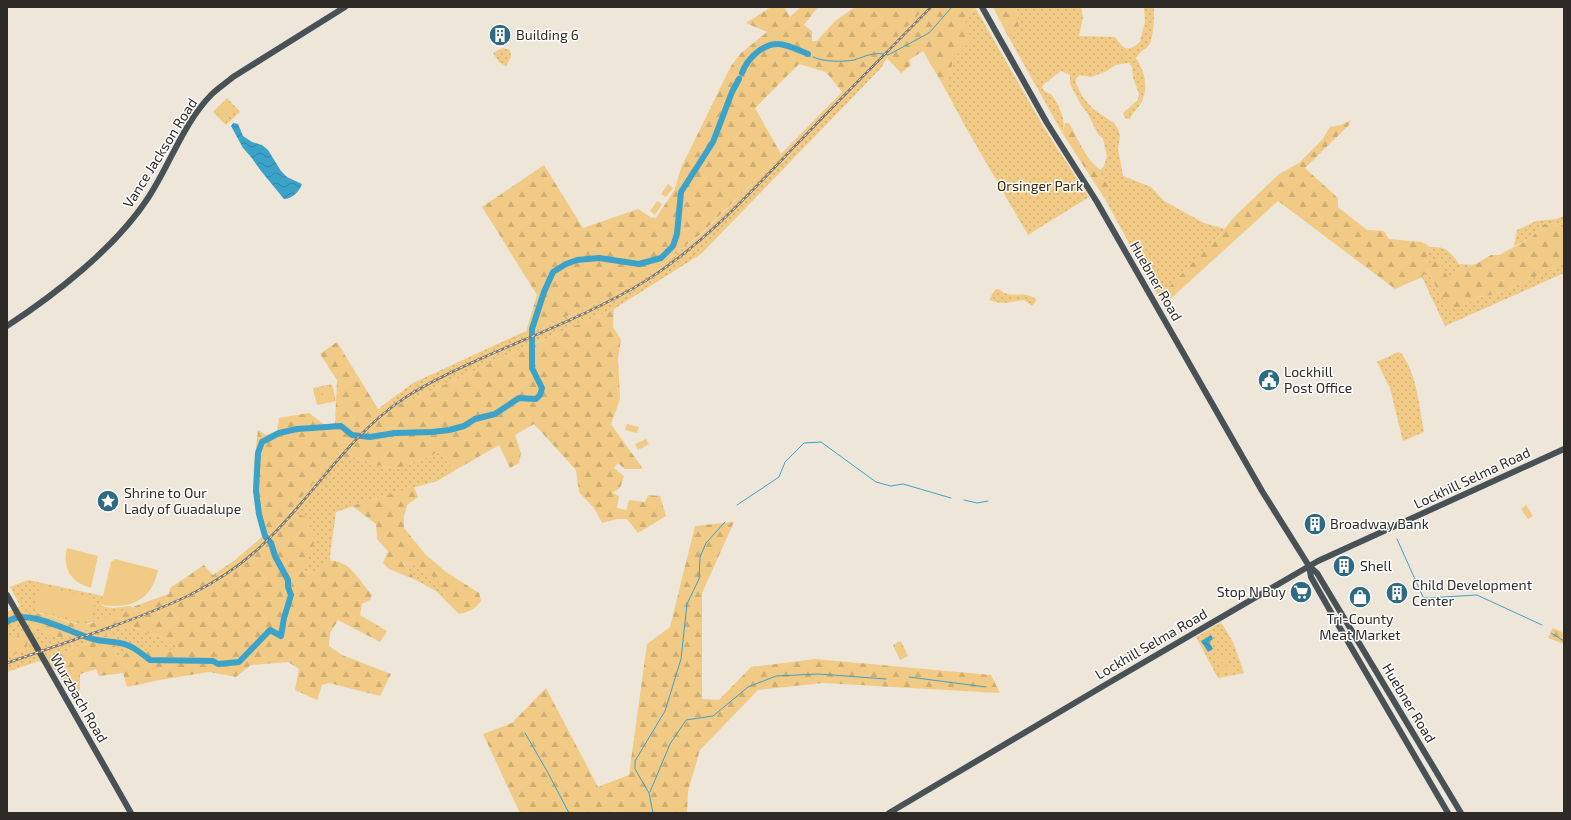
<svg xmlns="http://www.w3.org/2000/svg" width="1571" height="820" font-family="'Exo 2',sans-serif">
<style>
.grass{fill:url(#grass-dots)}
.forest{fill:url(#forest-firs)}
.pitch{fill:#f1ca85}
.water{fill:url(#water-waves)}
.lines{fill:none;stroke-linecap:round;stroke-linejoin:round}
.stream{stroke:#3ba2ca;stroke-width:1}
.river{stroke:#3ba2ca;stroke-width:6}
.major{stroke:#475156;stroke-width:6}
.rail-casing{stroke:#7d7870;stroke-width:2.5}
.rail{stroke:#fff;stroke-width:1;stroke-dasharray:3;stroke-linecap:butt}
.labels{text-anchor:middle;stroke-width:3;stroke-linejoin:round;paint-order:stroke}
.poi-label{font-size:14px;fill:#2e2b26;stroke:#fff;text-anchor:start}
.street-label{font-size:14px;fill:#2e2b26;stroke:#fff}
.park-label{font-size:14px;fill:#3a2805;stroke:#fff}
</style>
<defs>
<pattern id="grass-dots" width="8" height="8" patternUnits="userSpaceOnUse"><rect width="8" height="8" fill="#f1ca85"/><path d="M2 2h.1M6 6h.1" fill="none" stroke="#cfae73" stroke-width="1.8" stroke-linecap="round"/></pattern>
<pattern id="forest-firs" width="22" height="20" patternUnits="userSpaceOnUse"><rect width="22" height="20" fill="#f1ca85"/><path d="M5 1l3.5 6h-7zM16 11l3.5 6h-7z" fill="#cfae73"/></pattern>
<pattern id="water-waves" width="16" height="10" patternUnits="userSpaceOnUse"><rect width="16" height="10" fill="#3ba2ca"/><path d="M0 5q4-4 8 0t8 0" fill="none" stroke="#3284a4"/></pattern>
</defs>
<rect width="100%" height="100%" fill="#ede6d9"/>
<path class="grass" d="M 926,7 L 939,7 L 887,58 L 881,68 L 701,254 L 614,309 L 501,358 L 408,402 L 378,409 L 413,383 L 526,331 L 525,335 L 612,296 L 648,275 L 703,233 Z
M 1016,7 L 1081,7 L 1083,17 L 1079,36 L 1115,37 C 1124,49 1127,53 1140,42 L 1145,22 L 1144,7 L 1154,7 C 1154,17 1154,37 1149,45 C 1145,50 1140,51 1136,58 C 1144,70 1149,87 1142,101 C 1139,108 1133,111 1130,119 L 1125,118 L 1123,113 L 1138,100 L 1139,94 L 1133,78 L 1132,67 L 1129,63 L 1115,65 L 1107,71 L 1091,77 L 1079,75 L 1075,81 L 1082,96 L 1093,109 L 1114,123 L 1118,129 L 1120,136 L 1118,149 L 1123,176 L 1151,187 L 1164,201 L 1204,223 L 1225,229 L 1195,262 L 1169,287 L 1154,289 L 1105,199 L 1109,186 L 1098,173 L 1104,166 L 1107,156 L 1103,139 L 1098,134 L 1088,114 L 1080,103 L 1070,84 L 1070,75 L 1061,71 L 1042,86 C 1043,91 1046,93 1051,94 C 1060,107 1066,119 1063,134 L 1008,36 L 1019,24 Z
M 976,9 L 1046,131 L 1089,197 L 1028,235 L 965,126 L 915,33 L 961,18 Z
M 503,48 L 510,50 L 511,57 L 507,65 L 506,66 L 500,63 L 493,53 Z
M 227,98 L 240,112 L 226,125 L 213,112 Z
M 1564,216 L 1564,228 L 1559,226 L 1544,224 L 1531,238 L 1514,246 L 1517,230 L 1536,221 L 1556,219 Z
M 1430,247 C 1447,246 1449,251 1459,264 L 1473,265 L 1462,269 L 1449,281 L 1431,264 L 1425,262 Z
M 1564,259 L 1564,273 L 1445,326 L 1422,277 L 1428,269 L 1434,284 L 1467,304 L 1476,297 L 1495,295 L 1554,268 Z
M 997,289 C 1001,289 1001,292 1005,293 C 1016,298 1023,290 1037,300 L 1032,306 L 1024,300 C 1009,301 1006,306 989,300 L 994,291 Z
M 1398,352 L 1401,353 C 1417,374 1419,406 1424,432 L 1403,441 L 1390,388 L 1377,362 Z
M 332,384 L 336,401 L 317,405 L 313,388 Z
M 440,452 L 454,471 L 437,481 L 381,497 L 336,512 L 330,556 L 331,562 L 326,562 L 314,572 L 302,571 L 315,540 L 290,511 L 333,460 L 355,457 L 377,465 L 396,469 Z
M 407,561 L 431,575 L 445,588 L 444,599 L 436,591 L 416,580 L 403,562 Z
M 28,580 L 103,596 L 101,606 L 113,608 L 131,606 L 132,608 L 106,619 L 82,625 L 41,613 L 31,613 L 30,625 L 59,638 L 88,629 L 94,631 L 132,627 L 163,638 L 177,645 L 175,651 L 155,648 L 143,652 L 127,651 L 122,657 L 115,654 L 117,635 L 105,636 L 59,654 L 57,671 L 39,661 L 7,672 L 7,655 L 26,650 L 29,626 L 22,634 L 7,641 L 7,612 L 20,606 L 10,587 Z
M 1221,622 L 1233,642 L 1244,673 L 1218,678 L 1196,637 Z
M 901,641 L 908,656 L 900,660 L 893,645 Z"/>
<path class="forest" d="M 771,7 L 784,7 L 790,17 L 801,7 L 818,7 L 804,25 L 812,31 L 812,41 L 817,41 L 835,21 L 855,7 L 926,7 L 843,93 L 826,72 L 799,64 L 755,108 L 781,154 L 702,233 L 648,275 L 612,296 L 525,335 L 537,295 L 482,207 L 544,165 L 583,228 L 638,209 L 650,217 L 656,218 L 675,189 L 681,168 L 731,66 L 741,53 L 767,32 L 746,23 Z
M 939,7 L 978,7 L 964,17 L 971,41 L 953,59 L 947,92 L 923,51 L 909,60 L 911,65 L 901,73 L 887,58 Z
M 993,7 L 1016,7 L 1019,24 L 1008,36 Z
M 1351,120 L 1349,125 L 1305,168 L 1338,198 L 1338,207 L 1367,230 L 1384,231 L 1389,239 L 1422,242 L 1430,247 L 1425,262 L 1431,264 L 1439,260 L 1449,280 L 1462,269 L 1478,263 L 1491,255 L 1499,255 L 1531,238 L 1544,224 L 1559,226 L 1564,228 L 1564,259 L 1554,268 L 1495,295 L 1476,297 L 1467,304 L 1451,310 C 1441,297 1434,285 1428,269 L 1422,277 L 1395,289 L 1278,201 L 1167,302 L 1176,319 L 1172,321 L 1154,289 L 1169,287 L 1220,235 L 1234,217 L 1279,174 L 1299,163 L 1322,140 L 1330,127 L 1341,125 Z
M 1065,123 L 1069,123 C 1078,138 1086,161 1101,170 L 1098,173 L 1109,186 L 1105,199 L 1063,134 Z
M 614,309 L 613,327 L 621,340 L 618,358 L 620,399 L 611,424 L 643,469 L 625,469 L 618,463 L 614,468 L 624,476 L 620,488 L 612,493 L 619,496 L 617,508 L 626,510 L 629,500 L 645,502 L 648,495 L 660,496 L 666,516 L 638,533 L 627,519 L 617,519 L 602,523 L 594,508 L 579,492 L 576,470 L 534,424 L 515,435 L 521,453 L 519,463 L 510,468 L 499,445 L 454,471 L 440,452 L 396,469 L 377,465 L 355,457 L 333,460 L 290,511 L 309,518 L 315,540 L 303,571 L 313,572 C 317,569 322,564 326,562 C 347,555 360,582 372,595 L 370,600 L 362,604 L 360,615 L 387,631 L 380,642 L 338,620 L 330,633 L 329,646 L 342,655 L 391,674 L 380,696 L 329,683 L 322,685 L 317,700 L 295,690 L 299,669 L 288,662 L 251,665 L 236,677 L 209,672 L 160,680 L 127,687 L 123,673 L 99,676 L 96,669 L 80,674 L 80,690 L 72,696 L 57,671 L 59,654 L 105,636 L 117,634 L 115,654 L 122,657 L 133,645 L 143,652 C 152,645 165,649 175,651 L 177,646 L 163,638 L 132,627 L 94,631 L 88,629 L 59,638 L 30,625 L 26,651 L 7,655 L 7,641 C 23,634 29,631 31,613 C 51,612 70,627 90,624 L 143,603 L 169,594 L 170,588 L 204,565 L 213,575 L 235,560 L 263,536 C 261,520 255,506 254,490 C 252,470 256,450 258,430 L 266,435 L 277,431 L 279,418 L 309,413 L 325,425 L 335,423 L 337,380 L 320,354 L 337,342 L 378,409 L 408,402 L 501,358 Z
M 414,487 L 418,497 L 407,505 L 404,516 L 404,528 L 425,554 L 446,572 L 479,593 L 481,601 C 475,609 469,612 459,614 L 444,599 L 445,588 L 431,575 L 407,561 L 403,563 L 416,580 L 389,569 L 383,563 L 388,551 L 377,539 L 376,524 L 352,506 Z
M 734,522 L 702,593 L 702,699 L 719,700 L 751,667 L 815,659 L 991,675 L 1000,693 L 823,683 L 758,690 L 700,750 L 688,791 L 687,813 L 520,813 L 483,734 L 512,723 L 546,688 L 598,787 L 629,775 L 647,644 L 670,627 L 695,526 Z
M 1553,628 L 1564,633 L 1564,644 L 1548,638 Z"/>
<path class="pitch" d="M 227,102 L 236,111 L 232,115 L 223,106 Z
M 221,108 L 229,117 L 225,122 L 216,112 Z
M 668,184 L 673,188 L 666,197 L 661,194 Z
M 657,201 L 662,204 L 655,215 L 650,211 Z
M 329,387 L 330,392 L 318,395 L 317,390 Z
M 333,392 L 335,401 L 318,405 L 316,397 Z
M 627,424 L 639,427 L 637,433 L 625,430 Z
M 646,439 L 649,444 L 638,450 L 635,444 Z
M 1526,505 L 1533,516 L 1528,519 L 1521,509 Z
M 67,548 L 98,556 L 91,588 C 71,582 62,569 67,548 Z
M 115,559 L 158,570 C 151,601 131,609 101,605 L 111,562 Z
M 40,585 L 96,599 L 90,623 L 34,609 Z
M 901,644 L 906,655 L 901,658 L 895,646 Z
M 1230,655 L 1231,661 L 1218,663 L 1217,658 Z
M 1233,664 L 1234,670 L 1222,673 L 1221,667 Z"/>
<path class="water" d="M 233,123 L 238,124 L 243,136 L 252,142 L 262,145 L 268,150 L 281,171 L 287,177 L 302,184 C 299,192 292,199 284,199 L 261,171 L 251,157 L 243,148 L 231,126 Z
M 1211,635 L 1213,639 L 1209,642 L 1213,649 L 1208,652 L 1201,641 Z"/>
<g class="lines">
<path class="stream" d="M 813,57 C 824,62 842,62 854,60 C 866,56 875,51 888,55 L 929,33 L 952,7
M 964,500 L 977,503 L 988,501
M 737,505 L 779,477 L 785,462 L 804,443 L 821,442 L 876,482 L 891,486 L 903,484 L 951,498
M 1397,539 L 1423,597 L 1426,598 L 1477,595 L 1542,625
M 1551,633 L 1564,641
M 909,677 L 986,687
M 525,733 L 547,771 L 569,813
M 650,792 L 670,744 L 686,720 L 713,716 L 748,687 L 776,676 L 819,674 L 886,679
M 653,813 L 649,793 L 635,769 L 635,761 L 665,711 L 681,659 L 687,604 L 699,579 L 700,557 L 706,543 L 725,522"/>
<path class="river" d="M 742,73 C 747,59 762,44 778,44 C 787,44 800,51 808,54
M 7,622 C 28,606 73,635 97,640 C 107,642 118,641 127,645 C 136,648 143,655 150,660 L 213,661 L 218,664 L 239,662 L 270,630 L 281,636 L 284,618 L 291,595 L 288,587 L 288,580 L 275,556 L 271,543 L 265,536 L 259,514 L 256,491 L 258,453 L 262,442 L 279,433 L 297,429 L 341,426 L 352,435 L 370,437 L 395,433 L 432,432 L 449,430 L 464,426 L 475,419 L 495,414 L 519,398 L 536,399 L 540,395 L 542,388 L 532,368 L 532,329 L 544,292 L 553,272 L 566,264 L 577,260 L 599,258 L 639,264 L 661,258 L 673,246 L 677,234 L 681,192 L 713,142 L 732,92 L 739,79"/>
<path class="major" d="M 982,7 L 1047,123 L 1097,202 L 1262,491 L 1309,566 L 1317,573 L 1461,813
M 7,326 C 56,294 116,247 148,198 C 170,165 183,123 212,94 C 218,88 226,83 233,77 L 345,7
M 1309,566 L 1311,577 L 1344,635 L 1448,813
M 7,595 L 131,813
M 889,813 L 1105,685 L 1318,561 L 1564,449"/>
<g class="rail-casing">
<path id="rail" d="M 7,663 C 41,651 76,639 111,627 C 166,607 214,589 258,549 C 310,502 344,439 403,399 C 427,383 453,371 480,359 C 536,334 595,312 647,280 C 705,243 750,193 797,144 C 841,98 886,53 931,7"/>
</g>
<use href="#rail" class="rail"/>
</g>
<defs>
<g id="building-disc" transform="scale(1.15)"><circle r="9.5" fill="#2f6a83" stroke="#fff"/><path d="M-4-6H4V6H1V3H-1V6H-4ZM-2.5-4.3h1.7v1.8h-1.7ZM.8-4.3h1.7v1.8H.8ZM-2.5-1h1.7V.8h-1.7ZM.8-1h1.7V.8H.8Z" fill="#fff"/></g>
<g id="civic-disc" transform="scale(1.15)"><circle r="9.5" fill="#2f6a83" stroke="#fff"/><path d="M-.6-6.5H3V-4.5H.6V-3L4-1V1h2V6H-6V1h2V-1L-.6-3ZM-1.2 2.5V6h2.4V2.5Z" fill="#fff"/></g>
<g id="sight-disc" transform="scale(1.15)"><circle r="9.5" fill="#2f6a83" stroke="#fff"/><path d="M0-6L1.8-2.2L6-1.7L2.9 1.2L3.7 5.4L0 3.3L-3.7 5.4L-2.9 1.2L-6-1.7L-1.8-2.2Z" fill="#fff"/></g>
<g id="supermarket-disc" transform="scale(1.15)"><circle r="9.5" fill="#2f6a83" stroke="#fff"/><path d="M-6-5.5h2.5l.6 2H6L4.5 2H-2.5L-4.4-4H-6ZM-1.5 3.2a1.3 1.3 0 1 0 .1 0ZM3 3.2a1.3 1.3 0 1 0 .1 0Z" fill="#fff"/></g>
<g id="shop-disc" transform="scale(1.15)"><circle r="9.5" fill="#2f6a83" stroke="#fff"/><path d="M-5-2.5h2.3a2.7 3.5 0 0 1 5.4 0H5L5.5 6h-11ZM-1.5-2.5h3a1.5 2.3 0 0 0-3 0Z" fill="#fff"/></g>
</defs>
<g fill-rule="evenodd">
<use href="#building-disc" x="500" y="35"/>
<use href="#civic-disc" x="1269" y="380"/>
<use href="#sight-disc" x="108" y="501"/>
<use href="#building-disc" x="1315" y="524"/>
<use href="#building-disc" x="1344" y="566"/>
<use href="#supermarket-disc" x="1301" y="592"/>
<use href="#building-disc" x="1397" y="593"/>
<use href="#shop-disc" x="1360" y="597"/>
</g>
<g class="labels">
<g class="poi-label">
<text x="516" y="40">Building 6</text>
<text x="1284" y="377">Lockhill<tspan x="1284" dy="16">Post Office</tspan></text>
<text x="124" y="498">Shrine to Our<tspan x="124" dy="16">Lady of Guadalupe</tspan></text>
<text x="1330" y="529">Broadway Bank</text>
<text x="1360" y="571">Shell</text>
<text x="1412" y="590">Child Development<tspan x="1412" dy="16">Center</tspan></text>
<text x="1286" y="597" text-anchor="end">Stop N Buy</text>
<text x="1360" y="624" text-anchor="middle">Tri-County<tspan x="1360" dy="16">Meat Market</tspan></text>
</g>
<g class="street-label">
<text transform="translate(160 153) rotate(-58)" y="5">Vance Jackson Road</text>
<text transform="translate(1156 281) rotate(60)" y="5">Huebner Road</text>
<text transform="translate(1472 478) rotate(-25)" y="5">Lockhill Selma Road</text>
<text transform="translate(1151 644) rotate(-30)" y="5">Lockhill Selma Road</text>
<text transform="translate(79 698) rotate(60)" y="5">Wurzbach Road</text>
<text transform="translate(1409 703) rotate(59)" y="5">Huebner Road</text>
</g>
<g class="park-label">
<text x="1040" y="191">Orsinger Park</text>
</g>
</g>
<rect width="1571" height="820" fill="none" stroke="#2e2b26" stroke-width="16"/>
</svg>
